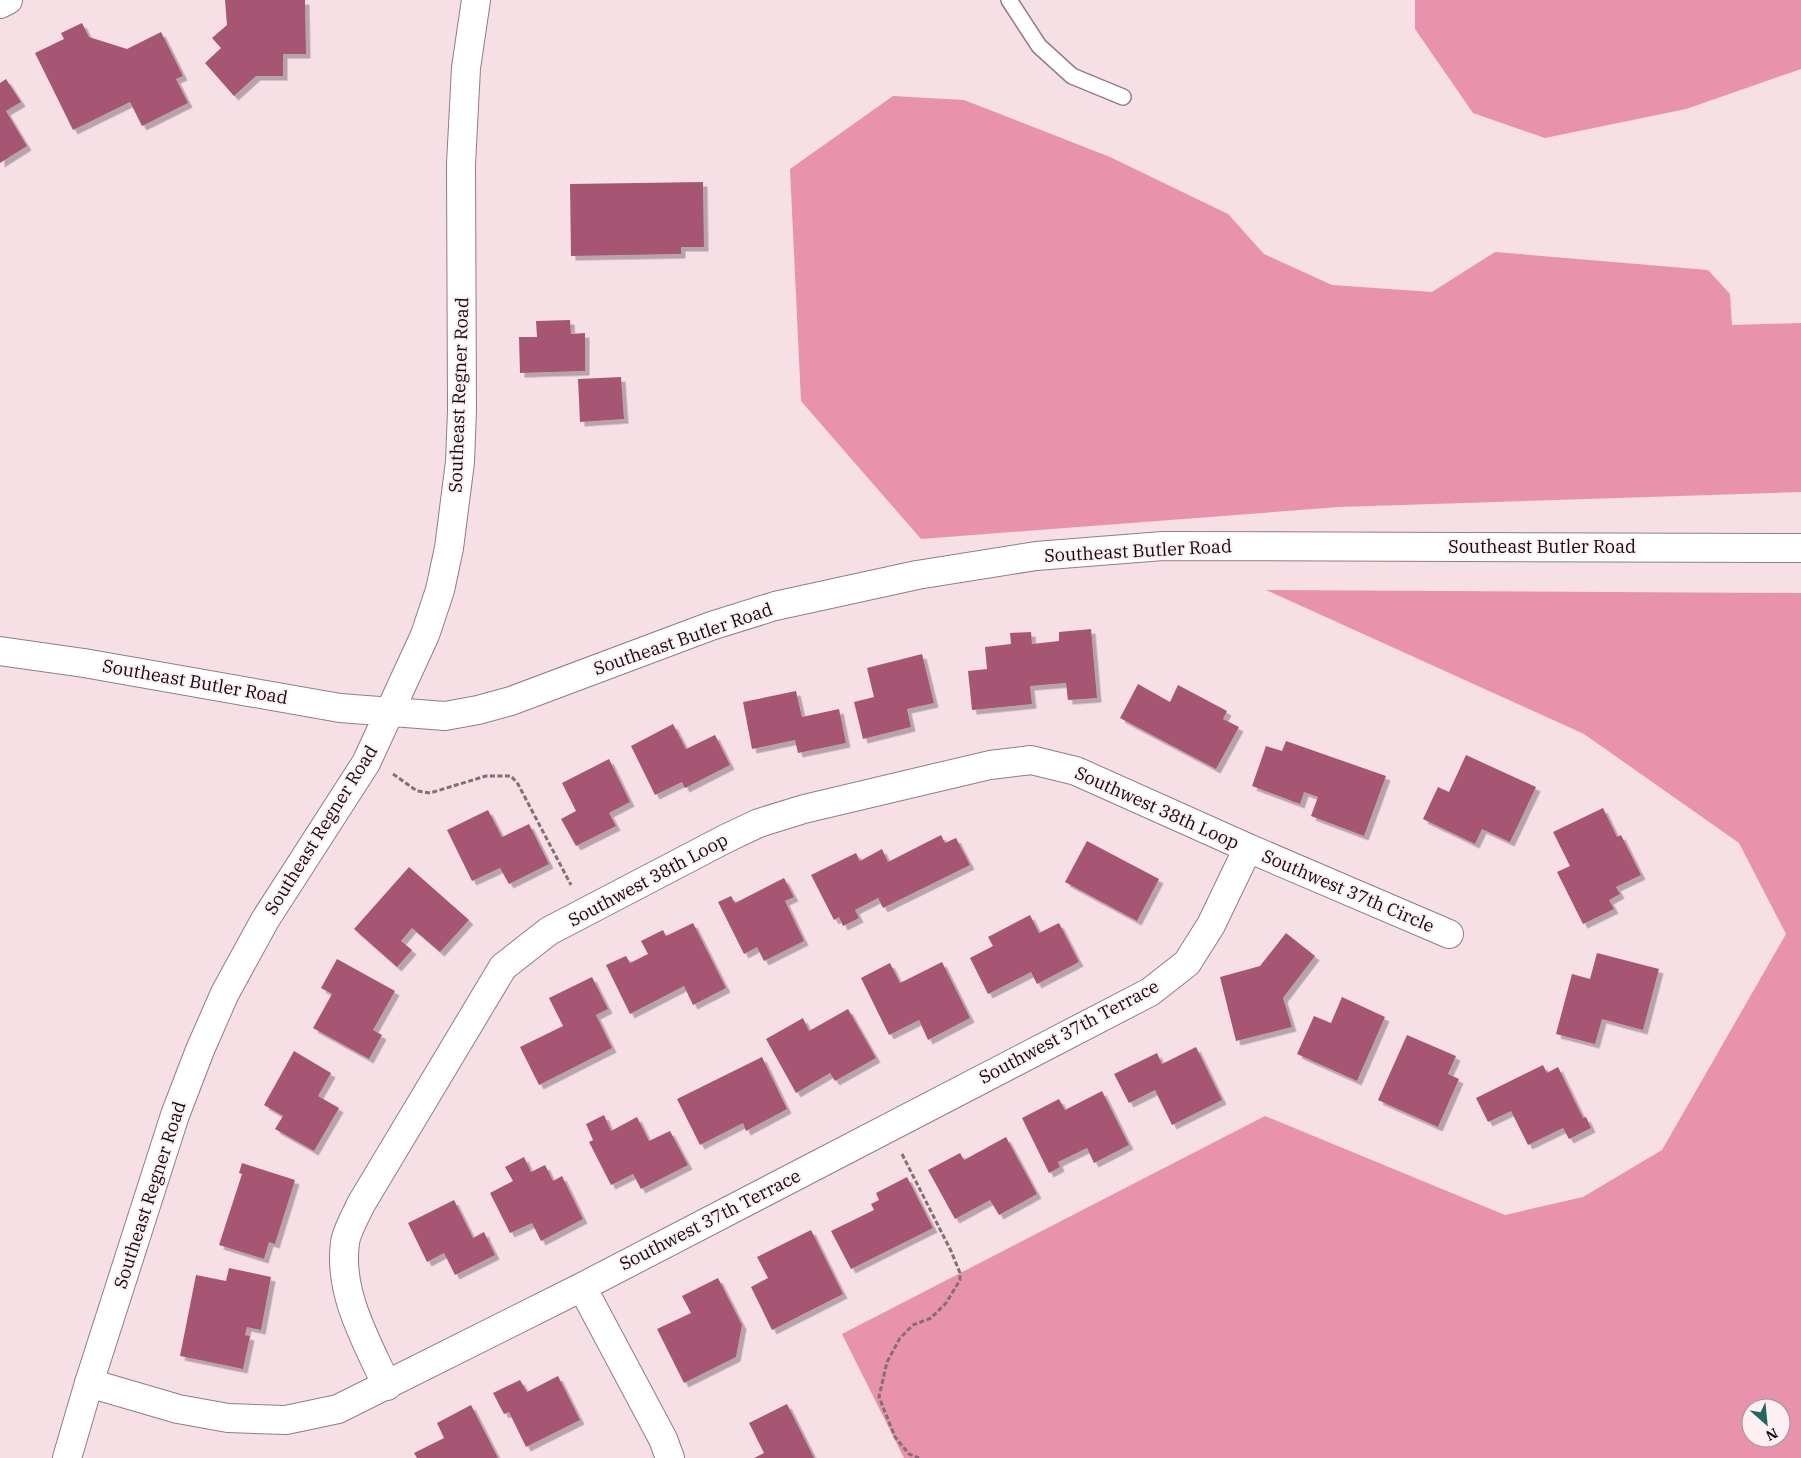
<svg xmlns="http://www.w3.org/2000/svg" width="1801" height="1458" font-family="'IBM Plex Serif',serif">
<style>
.forest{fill:#e892ae;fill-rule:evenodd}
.building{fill:#a65773;filter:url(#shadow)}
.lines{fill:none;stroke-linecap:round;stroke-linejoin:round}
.lane-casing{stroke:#927d83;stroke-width:18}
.street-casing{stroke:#927d83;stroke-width:30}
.secondary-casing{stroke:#927d83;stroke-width:30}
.path{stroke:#807175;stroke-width:3;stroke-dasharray:5 2.5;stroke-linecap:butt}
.lane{stroke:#fff;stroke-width:15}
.street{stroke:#fff;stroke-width:28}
.secondary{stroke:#fff;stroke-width:28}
.labels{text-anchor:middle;stroke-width:4;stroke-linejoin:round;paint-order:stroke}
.street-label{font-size:18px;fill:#120a0d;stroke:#feeff3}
</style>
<defs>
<filter id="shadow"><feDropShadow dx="4.5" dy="4.5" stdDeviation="0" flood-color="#0004"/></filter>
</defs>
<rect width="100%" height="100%" fill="#f7dfe6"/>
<path class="forest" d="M 1415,0 L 1801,0 L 1801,69 L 1686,109 L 1545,138 L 1473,113 L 1415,29 Z
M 893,96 L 964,100 L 1110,157 L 1228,214 L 1264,254 L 1332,285 L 1432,292 L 1495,252 L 1708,270 L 1730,294 L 1732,325 L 1801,323 L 1801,492 L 1339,507 L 921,539 L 801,401 L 790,169 Z
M 1266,590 L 1801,593 L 1801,1458 L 904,1458 L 842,1334 L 1265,1116 L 1505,1215 L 1583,1197 L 1662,1150 L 1786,934 L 1739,843 L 1584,734 ZM 1751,1408 L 1781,1408 L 1781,1438 L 1751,1438 Z"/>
<path class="building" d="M 225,0 L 305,0 L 306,54 L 283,54 L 283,76 L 256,76 L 234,96 L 205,63 L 221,48 L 212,38 L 227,25 Z
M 82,23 L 89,37 L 127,49 L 161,32 L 183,76 L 176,79 L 188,103 L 142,126 L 130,102 L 73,130 L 35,53 L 64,39 L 61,33 Z
M 6,79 L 21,102 L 6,111 L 27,146 L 0,163 L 0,83 Z
M 703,182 L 704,247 L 681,247 L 681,254 L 571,256 L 570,184 Z
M 570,320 L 571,334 L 585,333 L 585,371 L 520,373 L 519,337 L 537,337 L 536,321 Z
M 621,377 L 624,419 L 580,422 L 578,379 Z
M 1091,629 L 1097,698 L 1068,700 L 1066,683 L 1030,686 L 1032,704 L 972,710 L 968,671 L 987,669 L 985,647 L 1011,644 L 1010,633 L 1031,632 L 1032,644 L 1059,641 L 1059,632 Z
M 922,654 L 934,703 L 907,709 L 911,727 L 863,739 L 854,702 L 874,697 L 867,668 Z
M 1138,684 L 1170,702 L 1178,685 L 1227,711 L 1223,719 L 1239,727 L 1216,769 L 1120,718 Z
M 796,691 L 802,717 L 839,709 L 846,743 L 798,753 L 795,740 L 752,749 L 743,702 Z
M 673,724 L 686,749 L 715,735 L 730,765 L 685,788 L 682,782 L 655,795 L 631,746 Z
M 1286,741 L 1386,776 L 1364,836 L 1311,816 L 1318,797 L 1304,792 L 1300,804 L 1252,786 L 1266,746 L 1282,751 Z
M 1466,755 L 1536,787 L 1510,842 L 1482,829 L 1475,844 L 1423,819 L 1438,787 L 1449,792 Z
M 609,759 L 630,802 L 609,813 L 616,826 L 576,846 L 561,819 L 576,811 L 562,783 Z
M 1603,808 L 1617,837 L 1621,835 L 1641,875 L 1616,887 L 1620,894 L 1609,900 L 1614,909 L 1583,924 L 1557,872 L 1570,866 L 1553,832 Z
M 488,810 L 502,837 L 529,824 L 549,864 L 509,884 L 500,868 L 472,881 L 447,830 Z
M 941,835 L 945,843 L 956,838 L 970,865 L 883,908 L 878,898 L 855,910 L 859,918 L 843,926 L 839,917 L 834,920 L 811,875 L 856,853 L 860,861 L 882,849 L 888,862 Z
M 1087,841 L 1159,879 L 1137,921 L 1065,882 Z
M 409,867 L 469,920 L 440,952 L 412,928 L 401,941 L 412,950 L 397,967 L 354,929 Z
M 784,878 L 794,897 L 785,901 L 804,941 L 764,961 L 757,947 L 744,954 L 718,902 L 731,896 L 735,903 Z
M 1030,915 L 1039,933 L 1059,923 L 1079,962 L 1037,984 L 1031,972 L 988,994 L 970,958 L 993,946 L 988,937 Z
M 693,923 L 726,988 L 693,1005 L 684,986 L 630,1014 L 606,965 L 626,956 L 630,963 L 648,954 L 641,941 L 663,930 L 666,936 Z
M 1286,933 L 1315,956 L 1283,998 L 1292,1027 L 1236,1041 L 1220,977 L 1260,966 Z
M 1597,953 L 1659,969 L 1643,1030 L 1602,1019 L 1595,1044 L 1556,1034 L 1572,974 L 1590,979 Z
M 337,959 L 395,991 L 373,1030 L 382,1035 L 369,1059 L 313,1028 L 332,994 L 321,988 Z
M 942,962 L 970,1018 L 928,1040 L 919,1020 L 889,1035 L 861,978 L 890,963 L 900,983 Z
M 592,977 L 608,1009 L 596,1015 L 612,1048 L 539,1085 L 520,1047 L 563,1026 L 549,998 Z
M 1342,997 L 1385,1017 L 1357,1081 L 1297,1054 L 1314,1016 L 1331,1023 Z
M 848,1009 L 876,1058 L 835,1081 L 830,1073 L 796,1093 L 766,1039 L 803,1018 L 809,1031 Z
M 1407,1035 L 1456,1056 L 1448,1074 L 1459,1079 L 1438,1127 L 1378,1100 Z
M 1196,1047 L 1222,1100 L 1172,1125 L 1155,1090 L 1129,1103 L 1114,1074 L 1157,1053 L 1162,1064 Z
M 294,1051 L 331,1073 L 318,1096 L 339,1108 L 314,1151 L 275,1129 L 283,1116 L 264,1105 Z
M 762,1057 L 787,1109 L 746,1131 L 743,1123 L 700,1145 L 677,1099 Z
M 1543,1065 L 1547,1073 L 1558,1067 L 1583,1118 L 1586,1117 L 1591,1128 L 1569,1139 L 1563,1128 L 1528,1145 L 1511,1111 L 1488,1122 L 1476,1098 Z
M 1102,1091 L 1129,1145 L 1094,1163 L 1087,1148 L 1058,1162 L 1060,1167 L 1049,1173 L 1022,1118 L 1059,1099 L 1065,1110 Z
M 604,1115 L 611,1131 L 637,1117 L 649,1141 L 670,1131 L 688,1165 L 641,1189 L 633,1174 L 611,1185 L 589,1142 L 593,1140 L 586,1124 Z
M 1006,1137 L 1037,1194 L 999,1215 L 990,1200 L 955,1219 L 928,1170 L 960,1153 L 964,1160 Z
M 524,1157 L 531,1172 L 545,1165 L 553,1181 L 562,1176 L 583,1219 L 541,1241 L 532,1223 L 510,1233 L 490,1193 L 513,1181 L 505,1167 Z
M 242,1163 L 295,1180 L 275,1244 L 269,1242 L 264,1259 L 219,1245 L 242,1174 L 239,1173 Z
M 907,1177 L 933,1228 L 851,1269 L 831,1231 L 874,1210 L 871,1204 L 879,1200 L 876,1193 Z
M 454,1200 L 473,1238 L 484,1232 L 495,1255 L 455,1275 L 444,1253 L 427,1262 L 408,1223 Z
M 811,1230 L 843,1294 L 772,1330 L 751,1287 L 768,1278 L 757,1257 Z
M 229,1268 L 271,1277 L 261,1330 L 247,1327 L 245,1335 L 250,1336 L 243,1369 L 180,1356 L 196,1275 L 226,1281 Z
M 718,1278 L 742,1325 L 736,1357 L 684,1383 L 657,1329 L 691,1313 L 682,1296 Z
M 558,1376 L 580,1420 L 526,1447 L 509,1412 L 504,1414 L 493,1393 L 520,1380 L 527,1392 Z
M 787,1404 L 814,1458 L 754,1458 L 764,1453 L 749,1423 Z
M 471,1405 L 498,1458 L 417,1458 L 414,1453 L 444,1438 L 437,1423 Z"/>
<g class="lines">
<g class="lane-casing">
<path id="lane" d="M 1009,0 L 1039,46 L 1072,76 L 1123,97"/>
</g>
<g class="street-casing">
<path id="street" d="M 0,4 L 8,0
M 582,1287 L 663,1439 L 670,1458
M 89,1383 L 178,1409 L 228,1418 L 286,1420 L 338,1409 L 582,1287 L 1150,992 L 1187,963 L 1211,925 L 1248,848
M 387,1386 C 367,1342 338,1293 345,1243 C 346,1232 356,1215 361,1204 L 503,967 L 549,931 L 727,838 L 759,823 L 804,809 L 990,765 L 1031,760 L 1076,771 L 1248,848 L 1449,934"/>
</g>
<g class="secondary-casing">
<path id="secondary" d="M 0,651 L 84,663 L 340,708 L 445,716 L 478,710 L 511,701 L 711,626 L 775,606 L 917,575 L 1036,556 L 1163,546 L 1801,548
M 67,1458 L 89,1383 L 175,1115 L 200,1050 L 225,993 L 265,920 L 366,763 L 425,635 L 440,590 L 449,548 L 460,462 L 462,410 L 461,164 L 466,68 L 476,0"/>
</g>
<path class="path" d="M 393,774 L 417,791 L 430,793 L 486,776 L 511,776 L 518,784 L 571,885
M 902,1154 L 951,1251 L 960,1273 L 960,1280 L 946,1303 L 931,1318 L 913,1325 L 900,1338 L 887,1362 L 879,1397 L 895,1437 L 909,1454 L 919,1458"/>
<use href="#lane" class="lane"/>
<use href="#street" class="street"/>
<use href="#secondary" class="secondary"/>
</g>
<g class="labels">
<g class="street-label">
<text transform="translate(459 395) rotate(-88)" y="6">Southeast Regner Road</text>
<text x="1542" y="553">Southeast Butler Road</text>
<text transform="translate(1138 551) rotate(-3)" y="6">Southeast Butler Road</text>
<text transform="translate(683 639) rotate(-19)" y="6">Southeast Butler Road</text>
<text transform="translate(195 682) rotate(10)" y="6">Southeast Butler Road</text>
<text transform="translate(1157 808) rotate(24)" y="6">Southwest 38th Loop</text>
<text transform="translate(321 830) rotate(-58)" y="6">Southeast Regner Road</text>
<text transform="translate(648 880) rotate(-28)" y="6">Southwest 38th Loop</text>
<text transform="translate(1348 891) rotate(23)" y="6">Southwest 37th Circle</text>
<text transform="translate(1069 1032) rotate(-28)" y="6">Southwest 37th Terrace</text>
<text transform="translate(150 1195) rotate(-72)" y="6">Southeast Regner Road</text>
<text transform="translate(710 1220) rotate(-27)" y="6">Southwest 37th Terrace</text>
</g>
</g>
<g transform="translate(1766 1423) rotate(153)"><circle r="24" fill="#feeff3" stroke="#a09397"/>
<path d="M0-4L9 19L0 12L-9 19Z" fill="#1f6962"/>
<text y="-8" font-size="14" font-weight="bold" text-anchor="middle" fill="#120a0d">N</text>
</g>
</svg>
